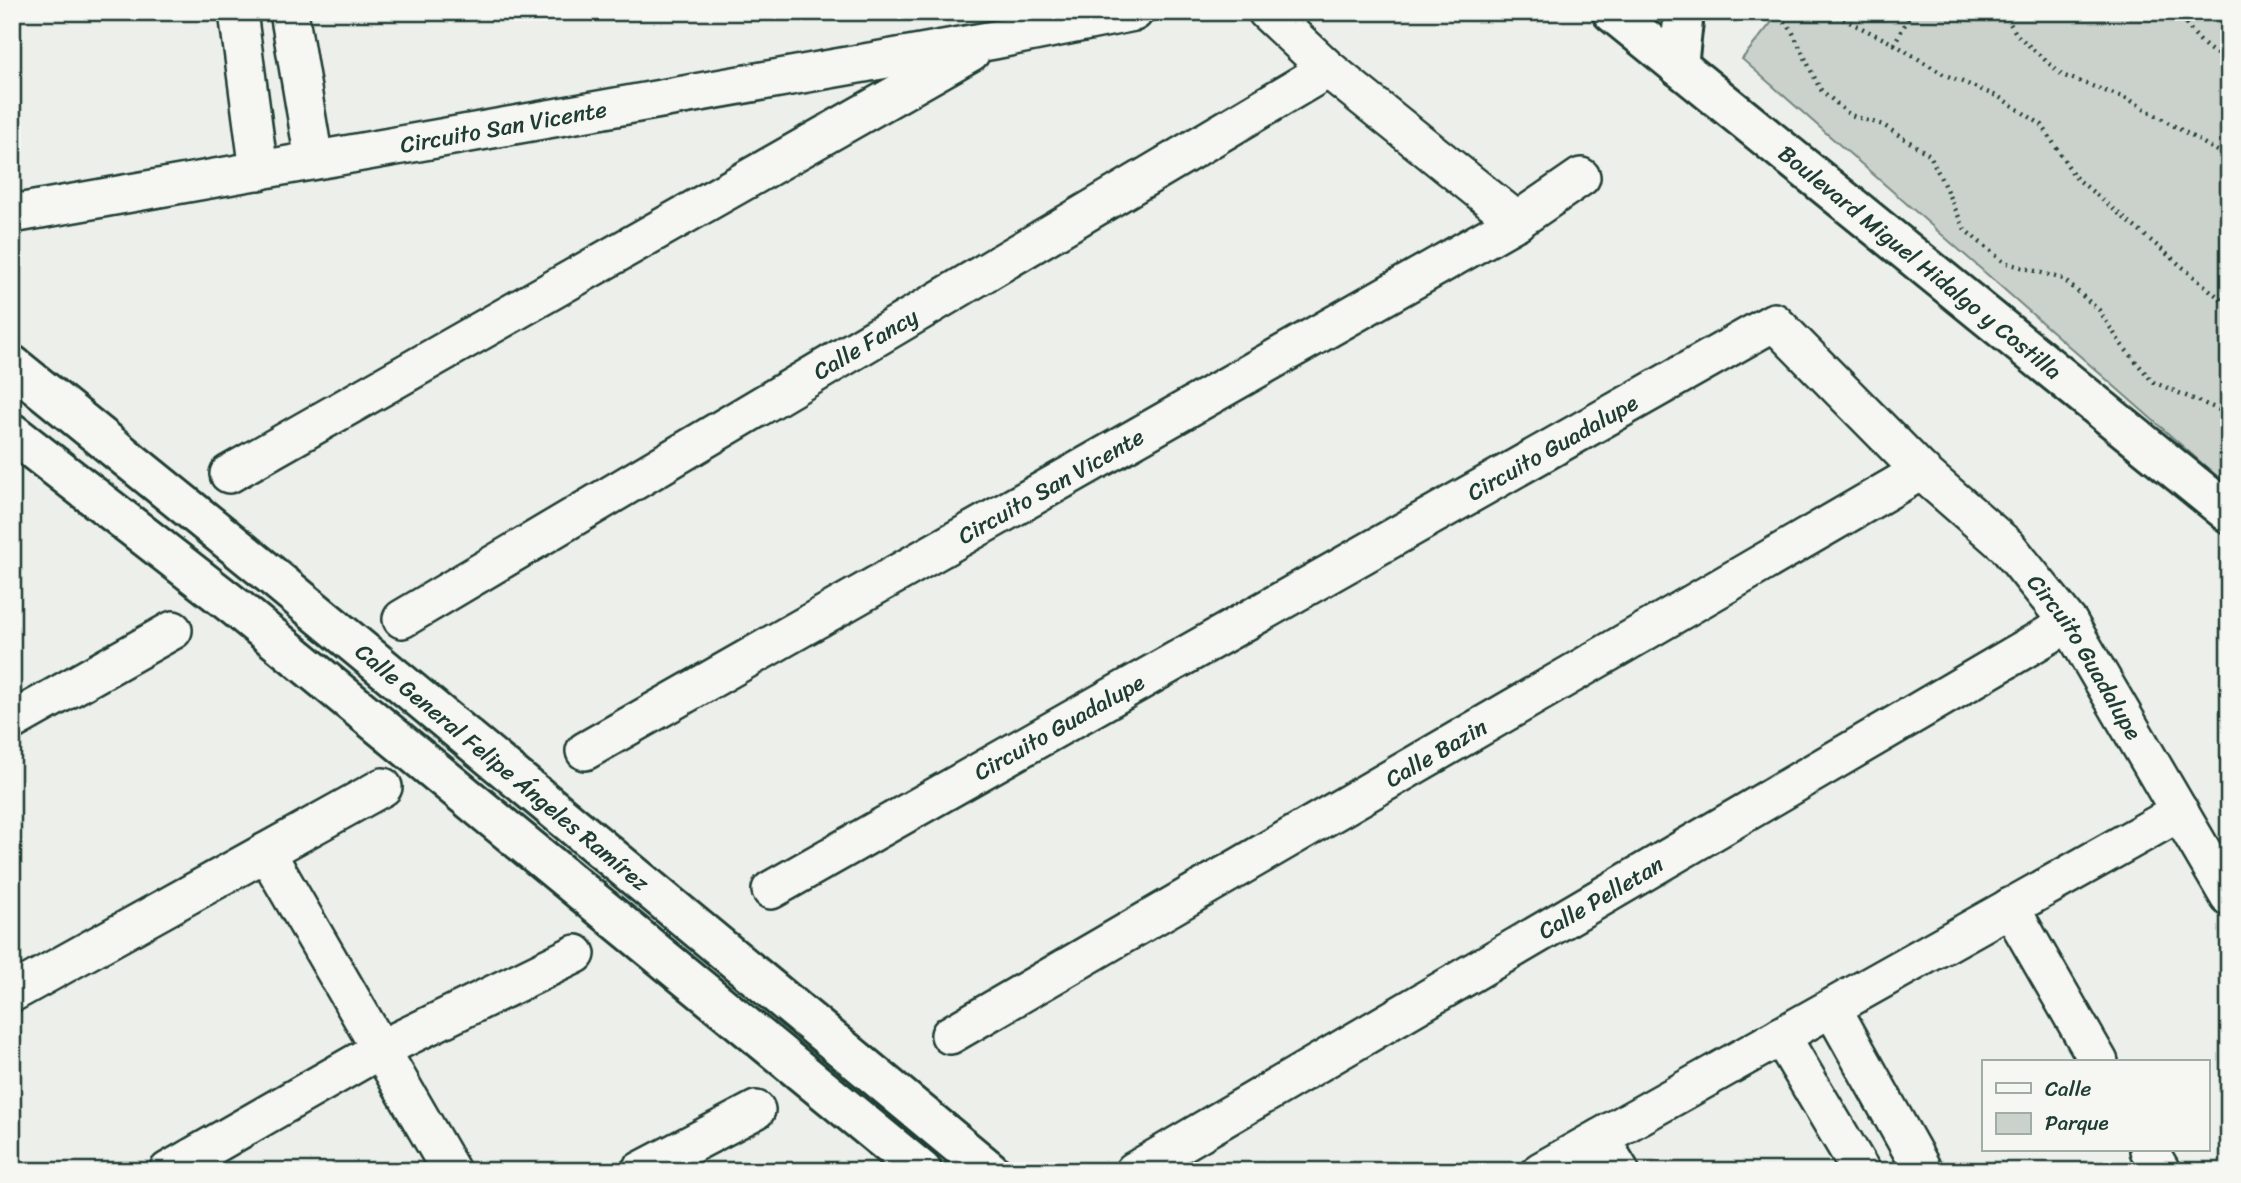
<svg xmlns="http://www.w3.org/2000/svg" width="2241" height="1183" font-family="Sriracha,sans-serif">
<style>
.green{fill:#cbd2cc;stroke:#758880;stroke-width:2}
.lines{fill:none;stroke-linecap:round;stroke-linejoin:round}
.street-casing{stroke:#1f3d34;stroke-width:42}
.secondary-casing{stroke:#1f3d34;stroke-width:44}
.path{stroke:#1f3d34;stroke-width:4.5;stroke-dasharray:2 5;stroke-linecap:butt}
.street{stroke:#f6f6f2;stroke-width:37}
.secondary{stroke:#f6f6f2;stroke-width:38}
.labels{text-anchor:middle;stroke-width:5;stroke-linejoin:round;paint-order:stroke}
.street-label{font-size:23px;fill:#1f3d34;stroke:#f6f6f2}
</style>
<rect width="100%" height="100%" fill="#edefea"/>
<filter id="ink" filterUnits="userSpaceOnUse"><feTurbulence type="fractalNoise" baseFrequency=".0143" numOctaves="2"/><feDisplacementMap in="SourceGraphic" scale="14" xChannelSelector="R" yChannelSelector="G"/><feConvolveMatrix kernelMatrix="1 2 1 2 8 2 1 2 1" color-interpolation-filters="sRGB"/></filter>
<g filter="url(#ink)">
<path class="green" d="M 1780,12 L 2229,12 L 2229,487 L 1742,59 Z"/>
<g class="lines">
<g class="street-casing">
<g id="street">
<path d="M 238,12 L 259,171"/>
<path d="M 289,12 L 314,160"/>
<path d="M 1267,12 L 1328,69 L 1517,221"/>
<path id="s1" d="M 12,214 L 994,40 L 1134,12"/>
<path d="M 229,474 L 971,52"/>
<path id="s2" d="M 402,619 L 1328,69"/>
<path d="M 12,721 L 173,630"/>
<path id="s3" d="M 585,751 L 1517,221 L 1581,177"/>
<path d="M 266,852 L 451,1171"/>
<path id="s4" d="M 771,890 L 1774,322 L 1921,471 L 2007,546 L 2069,623 L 2229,897"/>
<path d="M 2010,907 L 2099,1062"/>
<path d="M 12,993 L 383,787"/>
<path d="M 1832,1008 L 1923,1171"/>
<path id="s5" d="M 950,1035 L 1921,471"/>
<path d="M 1781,1036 L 1861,1171"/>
<path d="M 1600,1138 L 1620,1171"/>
<path d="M 2149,1150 L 2161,1171"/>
<path d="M 168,1171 L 381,1049 L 576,954"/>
<path d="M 640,1171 L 756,1110"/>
<path id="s6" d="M 1134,1171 L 2069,623"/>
<path d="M 1541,1171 L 2180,812"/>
</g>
</g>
<g class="secondary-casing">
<g id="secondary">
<path id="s7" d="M 1612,12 L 2229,513"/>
<path d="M 1678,66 L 1684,12"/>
<path id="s8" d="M 12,365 L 271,575 L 990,1171"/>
<path d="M 12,433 L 238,609 L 922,1171"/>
</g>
</g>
<path class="path" d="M 1774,12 L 1791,29 L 1820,89 L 1850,115 L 1883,125 L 1930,155 L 1965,230 L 2004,262 L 2063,279 L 2099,310 L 2121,344 L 2153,382 L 2222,411 L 2229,418
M 1833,12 L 1837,16 L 1841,12
M 2003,12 L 2017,35 L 2062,75 L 2130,100 L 2229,158
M 2178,12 C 2190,30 2206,53 2229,59
M 1837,16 L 1894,44 L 1912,12
M 1894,44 L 1943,74 L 1999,97 L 2042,125 L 2075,177 L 2229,306"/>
<use href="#street" class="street"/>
<use href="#secondary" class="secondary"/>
</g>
</g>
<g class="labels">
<g class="street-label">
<text dy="8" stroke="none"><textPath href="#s1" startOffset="499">Circuito San Vicente</textPath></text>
<text dy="8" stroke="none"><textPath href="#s7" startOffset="397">Boulevard Miguel Hidalgo y Costilla</textPath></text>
<text dy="8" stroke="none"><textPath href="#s2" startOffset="539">Calle Fancy</textPath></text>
<text dy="8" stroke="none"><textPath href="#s4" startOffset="898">Circuito Guadalupe</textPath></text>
<text dy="8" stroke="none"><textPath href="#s3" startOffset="536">Circuito San Vicente</textPath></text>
<text dy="8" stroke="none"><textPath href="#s4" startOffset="1612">Circuito Guadalupe</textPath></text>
<text dy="8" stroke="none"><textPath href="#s4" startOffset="331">Circuito Guadalupe</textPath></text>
<text dy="8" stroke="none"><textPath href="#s5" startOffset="562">Calle Bazin</textPath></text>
<text dy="8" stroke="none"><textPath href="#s8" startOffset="634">Calle General Felipe Ángeles Ramírez</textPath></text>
<text dy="8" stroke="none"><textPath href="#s6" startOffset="541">Calle Pelletan</textPath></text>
</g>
</g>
<rect width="2241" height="1183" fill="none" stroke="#f6f6f2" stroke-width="42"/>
<rect x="21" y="21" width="2199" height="1141" fill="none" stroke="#1f3d34" stroke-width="2.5" filter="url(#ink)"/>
<rect x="1982" y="1060" width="228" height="91" fill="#f6f6f2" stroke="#a0aca6" stroke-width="2"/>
<rect x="1996" y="1083" width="35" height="10" fill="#f6f6f2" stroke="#a0aca6" stroke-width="2"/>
<text x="2045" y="1096" font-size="21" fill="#1f3d34">Calle</text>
<rect x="1996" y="1113" width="35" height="21" fill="#cbd2cc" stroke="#a0aca6" stroke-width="2"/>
<text x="2045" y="1130" font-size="21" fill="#1f3d34">Parque</text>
</svg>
